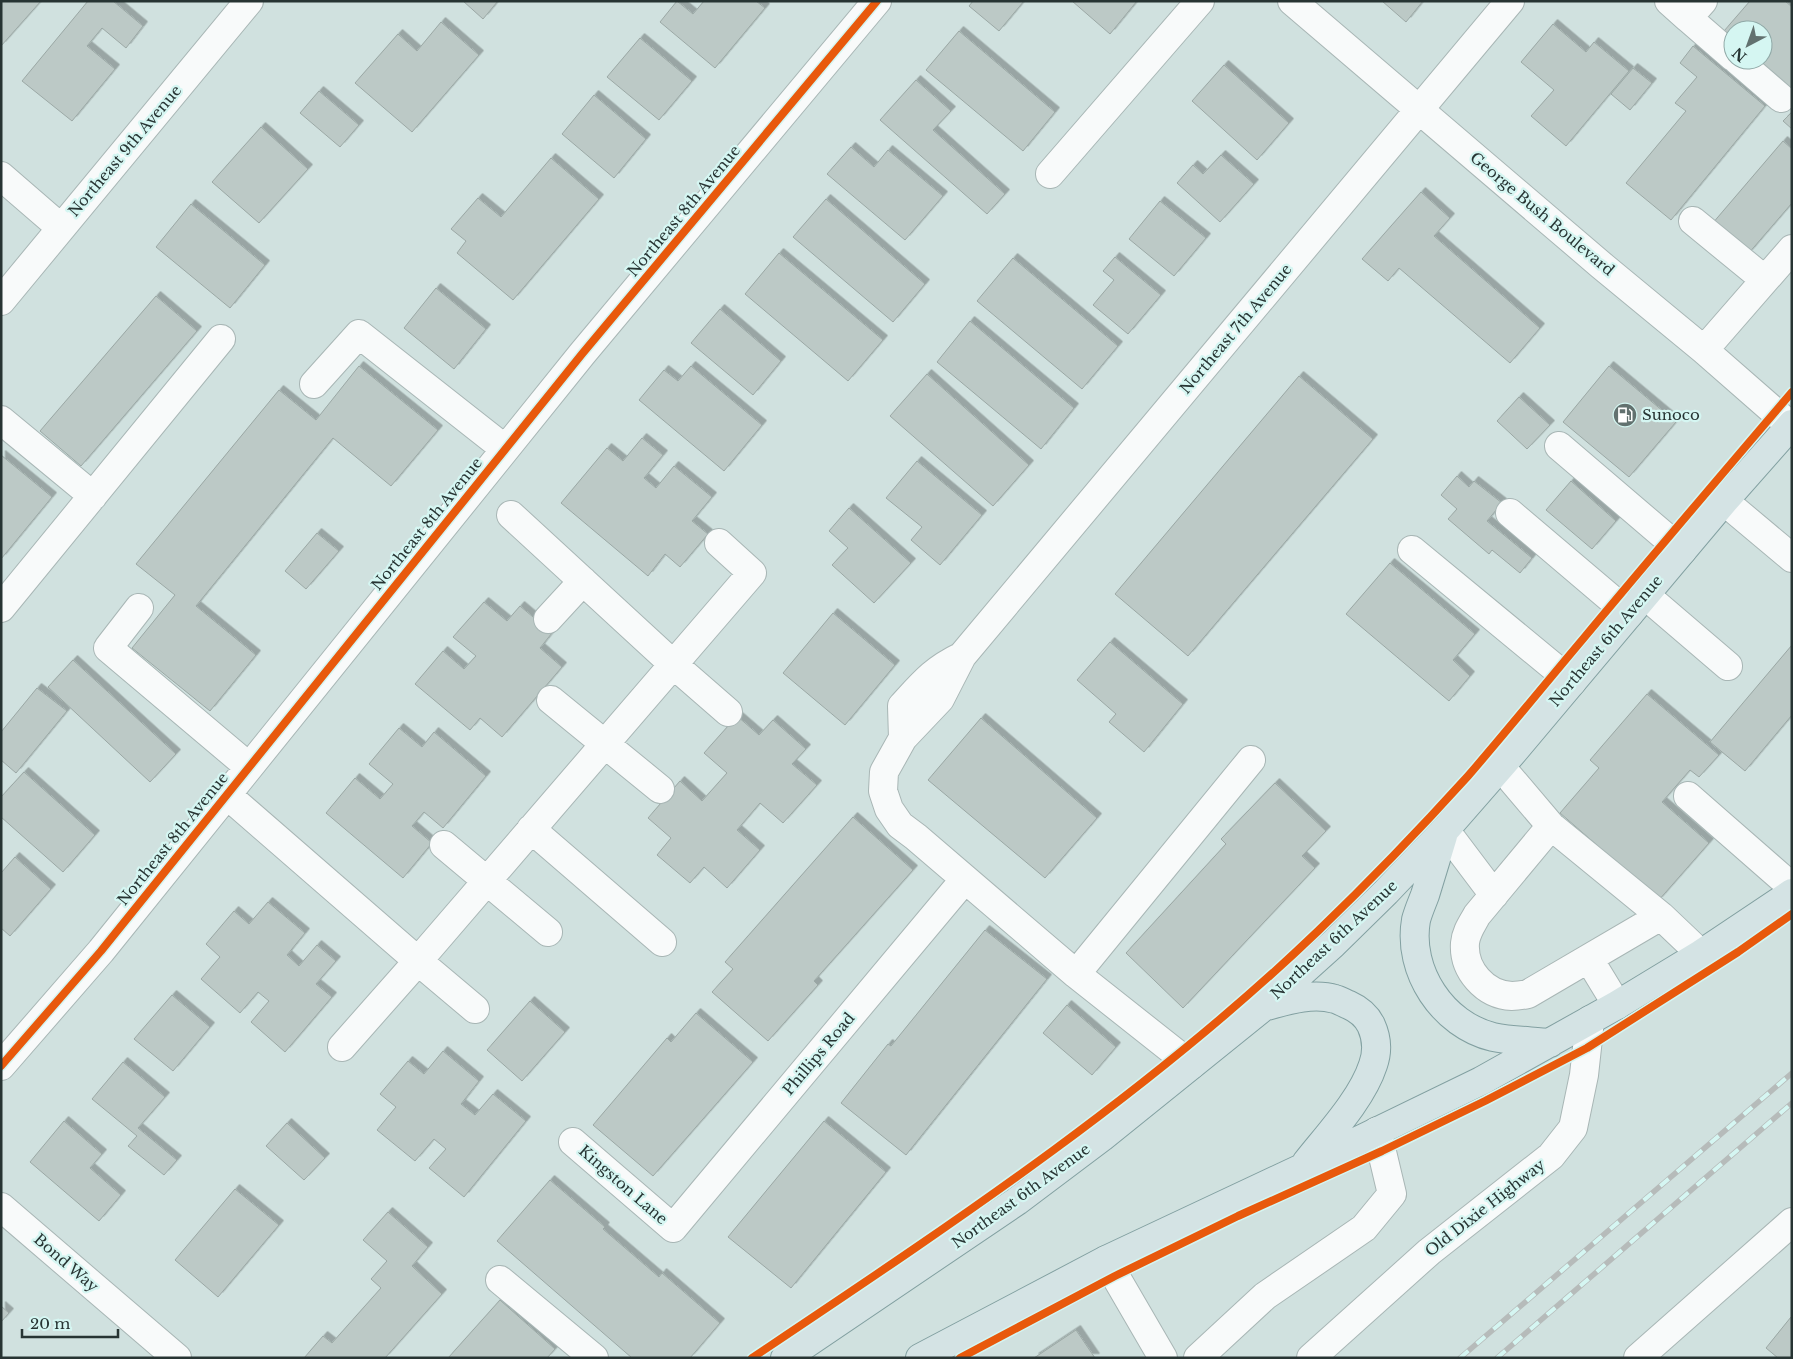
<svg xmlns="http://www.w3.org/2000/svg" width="1793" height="1359" font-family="'Libre Baskerville',serif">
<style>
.building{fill:#bcc9c6;stroke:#9ba8a5;filter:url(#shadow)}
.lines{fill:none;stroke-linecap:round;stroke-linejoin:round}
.minor-casing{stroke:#a8b6b5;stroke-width:30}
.major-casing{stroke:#82a0a1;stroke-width:30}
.minor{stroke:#f8fafa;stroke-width:28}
.major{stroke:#d4e3e4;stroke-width:28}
.rail-casing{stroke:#b6bbba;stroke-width:5.5}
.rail{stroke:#d5f6f2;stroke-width:4;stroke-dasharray:11;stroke-linecap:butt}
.cycleway-casing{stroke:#d5f6f2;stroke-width:11}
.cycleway{stroke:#e8590c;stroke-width:8}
.labels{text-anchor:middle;stroke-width:4.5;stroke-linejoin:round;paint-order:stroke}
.street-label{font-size:15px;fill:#273433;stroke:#d5f6f2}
.poi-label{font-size:15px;fill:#273433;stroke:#d5f6f2;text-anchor:start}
</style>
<defs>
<filter id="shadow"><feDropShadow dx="4.5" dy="-4.5" stdDeviation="0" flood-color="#0004"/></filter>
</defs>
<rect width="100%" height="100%" fill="#d0e1df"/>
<path class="building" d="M 1,1 L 41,1 L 1,46 Z
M 88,1 L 113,1 L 143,26 L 126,48 L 102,28 L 87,46 L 115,69 L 72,121 L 22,81 Z
M 463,1 L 498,1 L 483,19 Z
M 677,1 L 693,14 L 704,1 L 756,1 L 765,8 L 715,68 L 660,22 Z
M 973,1 L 1024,1 L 999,31 L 969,6 Z
M 1072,1 L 1137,1 L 1110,34 Z
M 1382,1 L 1423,1 L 1406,22 Z
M 1750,1 L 1785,1 L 1792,7 L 1792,91 L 1757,60 L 1763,60 L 1763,30 L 1733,30 L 1733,39 L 1724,31 Z
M 441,22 L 479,55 L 412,132 L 355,83 L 398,34 L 417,51 Z
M 1553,24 L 1586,52 L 1594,42 L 1629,71 L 1566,146 L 1531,116 L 1554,90 L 1521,62 Z
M 959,31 L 1055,112 L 1023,151 L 926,70 Z
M 640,38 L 692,81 L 659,120 L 607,77 Z
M 1693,46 L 1765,106 L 1671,220 L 1626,183 L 1686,111 L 1675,103 L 1697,77 L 1680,63 Z
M 1224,65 L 1289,123 L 1257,160 L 1192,101 Z
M 1633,68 L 1652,83 L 1630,110 L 1611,94 Z
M 916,80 L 951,111 L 933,130 L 1005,194 L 987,214 L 880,120 Z
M 319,91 L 359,125 L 340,147 L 300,113 Z
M 594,95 L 646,139 L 614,178 L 562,134 Z
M 1792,112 L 1792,129 L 1783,121 Z
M 261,127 L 308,169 L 259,223 L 212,182 Z
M 1783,141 L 1792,149 L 1792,203 L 1748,254 L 1712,224 Z
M 851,147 L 874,167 L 888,150 L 943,196 L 905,240 L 827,174 Z
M 1221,155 L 1254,184 L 1220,222 L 1177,183 L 1193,165 L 1203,174 Z
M 551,158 L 599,199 L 513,300 L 457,253 L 466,241 L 451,229 L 478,198 L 501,217 Z
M 1421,192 L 1450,218 L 1434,236 L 1540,328 L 1510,363 L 1399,268 L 1388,281 L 1362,259 Z
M 826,199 L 925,284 L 893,322 L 793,237 Z
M 1160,201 L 1206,238 L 1174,276 L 1129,239 Z
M 191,204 L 265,265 L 230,308 L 156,247 Z
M 779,253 L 883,340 L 848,381 L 745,294 Z
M 1115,257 L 1161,295 L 1128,334 L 1093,305 L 1114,280 L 1103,271 Z
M 1013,258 L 1118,346 L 1082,389 L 977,301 Z
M 436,288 L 486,329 L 454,369 L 404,328 Z
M 156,296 L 197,331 L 81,466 L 40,431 Z
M 720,309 L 781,361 L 753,395 L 691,343 Z
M 970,321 L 1074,408 L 1041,449 L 937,362 Z
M 359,366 L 438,430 L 391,486 L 333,438 L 196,606 L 256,655 L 210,711 L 132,648 L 175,595 L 136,564 L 279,390 L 316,420 Z
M 691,366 L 762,425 L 724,471 L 639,400 L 664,370 L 678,381 Z
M 1609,366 L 1676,422 L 1629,477 L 1563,422 Z
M 927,374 L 1029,465 L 993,506 L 890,416 Z
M 1299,376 L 1373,439 L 1188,656 L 1115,594 Z
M 1519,397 L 1550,425 L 1527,449 L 1497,421 Z
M 642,438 L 663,455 L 644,478 L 656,488 L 674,466 L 712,497 L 692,521 L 708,534 L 680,567 L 665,554 L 648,576 L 561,503 L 607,448 L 623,461 Z
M 1,455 L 52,497 L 1,559 Z
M 917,461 L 982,515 L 940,565 L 911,540 L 922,527 L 886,498 Z
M 1457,476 L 1469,487 L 1474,481 L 1502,503 L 1487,521 L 1532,558 L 1520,573 L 1492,550 L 1489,554 L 1448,519 L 1457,509 L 1441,495 Z
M 1571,481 L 1616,521 L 1592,549 L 1546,510 Z
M 849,508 L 911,563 L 874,603 L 832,565 L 848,548 L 829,531 Z
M 317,533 L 339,551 L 306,589 L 285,571 Z
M 1390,563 L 1475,634 L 1453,660 L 1470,676 L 1449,701 L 1346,614 Z
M 484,602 L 507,621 L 520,606 L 552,633 L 540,648 L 562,667 L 502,737 L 480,718 L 470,730 L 415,684 L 443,651 L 464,669 L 476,656 L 453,637 Z
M 833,613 L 895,665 L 845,725 L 783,673 Z
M 1110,642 L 1183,704 L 1144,752 L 1109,722 L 1116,714 L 1077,680 Z
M 1792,645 L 1792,715 L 1745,771 L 1710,742 Z
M 73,660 L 176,754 L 150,782 L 48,687 Z
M 37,688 L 67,711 L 16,773 L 1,760 L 1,732 Z
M 1647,694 L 1719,755 L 1699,777 L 1690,770 L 1662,802 L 1709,843 L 1658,901 L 1590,856 L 1598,846 L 1560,813 L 1599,768 L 1590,760 Z
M 737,716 L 759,735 L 773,720 L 806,749 L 792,764 L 817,785 L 783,823 L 760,803 L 737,830 L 760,850 L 727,888 L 704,867 L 690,883 L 657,855 L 671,838 L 648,818 L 680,781 L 702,801 L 727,773 L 704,753 Z
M 981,718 L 1097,818 L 1045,878 L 928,780 Z
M 399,728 L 422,747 L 434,732 L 486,776 L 443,828 L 424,812 L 412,826 L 432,843 L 403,878 L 326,813 L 355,778 L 380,799 L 393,784 L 369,764 Z
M 24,772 L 95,835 L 63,872 L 1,817 L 1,797 Z
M 1275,783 L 1326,831 L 1302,856 L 1315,868 L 1183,1008 L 1126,953 L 1226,844 L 1221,839 Z
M 853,817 L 913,870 L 814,981 L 818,985 L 768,1041 L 712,992 L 733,969 L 725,962 Z
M 15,857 L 51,889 L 10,936 L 1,928 L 1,873 Z
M 268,902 L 305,933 L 287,955 L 299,966 L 317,945 L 336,961 L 316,984 L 332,997 L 285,1052 L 251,1022 L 269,1001 L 258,992 L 240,1013 L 201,979 L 220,957 L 206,944 L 234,911 L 249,924 Z
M 985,930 L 1047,979 L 906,1155 L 841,1103 L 888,1044 L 891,1046 Z
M 172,995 L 210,1027 L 173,1071 L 134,1039 Z
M 530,1001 L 565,1032 L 522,1081 L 487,1050 Z
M 1067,1005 L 1116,1047 L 1092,1075 L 1043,1033 Z
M 696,1013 L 753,1062 L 653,1176 L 593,1125 L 667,1038 L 671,1042 Z
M 443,1051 L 479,1081 L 461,1104 L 475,1115 L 493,1094 L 526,1121 L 464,1197 L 429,1168 L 446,1149 L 434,1139 L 415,1161 L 377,1130 L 396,1107 L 380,1094 L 408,1061 L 424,1074 Z
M 123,1062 L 165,1097 L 138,1128 L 177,1160 L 164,1175 L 128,1146 L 137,1136 L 92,1099 Z
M 64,1121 L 102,1154 L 90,1168 L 121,1195 L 99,1221 L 30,1162 Z
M 824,1121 L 886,1172 L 791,1288 L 728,1237 Z
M 287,1123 L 325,1158 L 304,1180 L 266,1146 Z
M 550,1180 L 605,1227 L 603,1229 L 659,1277 L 662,1273 L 720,1323 L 690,1358 L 632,1358 L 497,1241 Z
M 235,1189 L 279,1225 L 218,1297 L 175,1260 Z
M 388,1212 L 428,1247 L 412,1266 L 442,1294 L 385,1358 L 304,1358 L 323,1336 L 332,1343 L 381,1288 L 371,1279 L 387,1261 L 363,1240 Z
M 500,1300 L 555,1349 L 547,1358 L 448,1358 Z
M 1,1306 L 9,1313 L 1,1322 Z
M 1791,1317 L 1792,1358 L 1778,1358 L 1766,1348 Z
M 1076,1330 L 1095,1358 L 1034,1358 Z"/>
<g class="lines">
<g class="minor-casing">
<path id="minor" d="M 1292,1 L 1601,265 L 1704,350 L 1792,427
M 1669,1 L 1688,18 L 1703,1
M 1688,18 L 1733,57
M 1737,60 L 1781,98
M 1050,174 L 1200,1
M 1,176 L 61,228
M 1693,221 L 1765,280
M 1,301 L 249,1
M 1704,350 L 1792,249
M 314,384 L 359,334 L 505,449
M 1,420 L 93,496
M 1559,446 L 1682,551
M 1724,501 L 1792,558
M 1510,513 L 1629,614
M 511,515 L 674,665 L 728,712
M 1412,550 L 1572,682
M 1645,595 L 1728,666
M 1,608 L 221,339
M 139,608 L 108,648 L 249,767
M 548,619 L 583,581
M 551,700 L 660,789
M 903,738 L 902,706 C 923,683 933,670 962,656
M 1500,766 L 1551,826 L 1661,916 L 1528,994 C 1523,995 1517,996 1512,996 C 1485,995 1463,970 1465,943 C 1466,932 1472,924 1477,915 L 1551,826
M 227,795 L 418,961 L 342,1047
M 1688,796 L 1792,887
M 531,829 L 662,942
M 1445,830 L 1494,895
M 444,845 L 548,932
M 1661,916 L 1701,954
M 1589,959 L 1617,1005
M 1076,974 L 1251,760
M 475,1009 L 418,961 L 752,573 L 719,543
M 1191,1065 L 1076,974 L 916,837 L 900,825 L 889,809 L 883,791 L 884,772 L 903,738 L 940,699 L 962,656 L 1510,1
M 1,1066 L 101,951 L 582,354 L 877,1
M 573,1142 L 673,1228 L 965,879
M 1,1207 L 177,1358
M 1106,1260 L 1163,1358
M 500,1280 L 594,1358
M 1198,1358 L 1265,1296 L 1364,1228 L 1392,1194 L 1377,1131
M 1311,1358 L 1429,1252 L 1551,1156 L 1573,1128 L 1584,1075 L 1590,1020
M 1638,1358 L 1792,1222"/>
</g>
<g class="major-casing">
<path id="major" d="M 1443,836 C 1437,856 1431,875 1425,895 C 1422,903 1418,912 1416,920 C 1407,971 1443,1025 1493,1037 C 1511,1041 1532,1041 1550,1043
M 1263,1007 C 1285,1001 1312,992 1335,999 C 1339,1000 1344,1003 1349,1005 C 1358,1009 1366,1015 1371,1025 C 1377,1038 1378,1051 1373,1065 C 1362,1099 1328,1135 1306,1163
M 785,1358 L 1017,1201 L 1102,1137 L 1262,1008 L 1333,944 L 1386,892 L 1445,830 L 1514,751 L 1724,501 L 1792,424
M 920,1358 L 1106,1260 L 1302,1168 L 1481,1081 L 1617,1005 L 1701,954 L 1792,893"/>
</g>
<use href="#minor" class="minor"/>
<use href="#major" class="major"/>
<g class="rail-casing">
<path id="rail" d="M 1460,1358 L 1792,1073
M 1497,1358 L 1792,1103"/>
</g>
<use href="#rail" class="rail"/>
<g class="cycleway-casing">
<path id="cycleway" d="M 1,1066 L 101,951 L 582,354 L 877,1
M 752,1358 C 949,1226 1147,1095 1318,931 C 1370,881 1420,829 1468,776 C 1507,731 1545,684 1583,639 C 1652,556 1722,474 1792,392
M 960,1358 L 1115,1276 L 1238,1216 L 1382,1151 L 1485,1101 L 1587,1048 L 1738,952 L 1792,914"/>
</g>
<use href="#cycleway" class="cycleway"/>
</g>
<defs>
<g id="fuel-disc" transform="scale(1.25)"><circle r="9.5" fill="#62716f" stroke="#d5f6f2"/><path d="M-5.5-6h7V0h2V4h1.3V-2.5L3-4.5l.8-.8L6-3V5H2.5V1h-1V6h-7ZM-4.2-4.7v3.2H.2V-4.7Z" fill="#fff"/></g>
</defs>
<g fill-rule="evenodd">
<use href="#fuel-disc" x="1625" y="415"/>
</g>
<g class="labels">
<g class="street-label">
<text transform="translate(125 151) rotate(-50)" y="5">Northeast 9th Avenue</text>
<text transform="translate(684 211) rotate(-50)" y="5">Northeast 8th Avenue</text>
<text transform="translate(1542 214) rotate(40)" y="5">George Bush Boulevard</text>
<text transform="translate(1236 329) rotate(-50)" y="5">Northeast 7th Avenue</text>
<text transform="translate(427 524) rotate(-51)" y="5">Northeast 8th Avenue</text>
<text transform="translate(1606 641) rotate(-50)" y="5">Northeast 6th Avenue</text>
<text transform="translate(173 839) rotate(-51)" y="5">Northeast 8th Avenue</text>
<text transform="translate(1334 940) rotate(-43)" y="5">Northeast 6th Avenue</text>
<text transform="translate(819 1054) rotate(-50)" y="5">Phillips Road</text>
<text transform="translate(623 1185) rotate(41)" y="5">Kingston Lane</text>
<text transform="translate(1021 1196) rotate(-36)" y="5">Northeast 6th Avenue</text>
<text transform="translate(1485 1208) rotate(-38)" y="5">Old Dixie Highway</text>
<text transform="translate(66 1263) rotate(41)" y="5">Bond Way</text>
</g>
<g class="poi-label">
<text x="1642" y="420">Sunoco</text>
</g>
</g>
<rect width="1793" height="1359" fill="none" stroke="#273433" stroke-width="5"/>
<g transform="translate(1748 45) rotate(221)"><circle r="24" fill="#d5f6f2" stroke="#8fa8a6"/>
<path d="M0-4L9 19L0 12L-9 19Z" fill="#62716f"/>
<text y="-8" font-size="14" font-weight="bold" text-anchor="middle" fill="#273433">N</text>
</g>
<path d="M22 1329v8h96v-8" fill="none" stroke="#273433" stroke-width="2.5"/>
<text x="30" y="1329" font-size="15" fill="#273433" stroke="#d5f6f2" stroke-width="4" paint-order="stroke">20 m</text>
</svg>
